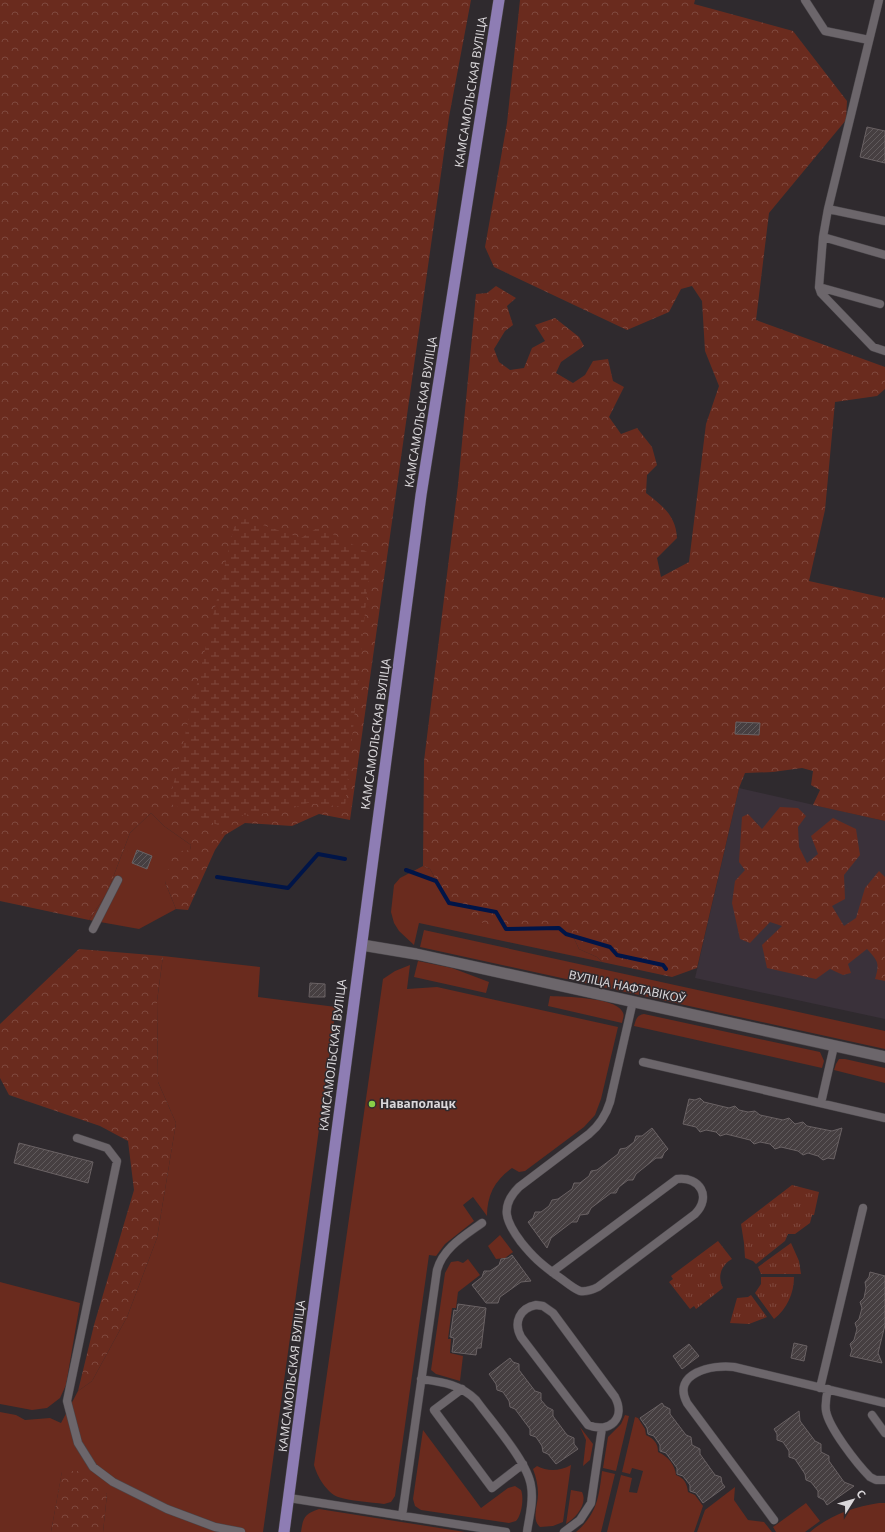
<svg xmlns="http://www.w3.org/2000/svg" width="885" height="1532" font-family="'Noto Sans',sans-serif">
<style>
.built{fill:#3a313a}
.grass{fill:#6a2b1e}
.forest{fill:url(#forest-crowns)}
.wetland{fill:url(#wetland-marsh)}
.park{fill:url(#park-tufts)}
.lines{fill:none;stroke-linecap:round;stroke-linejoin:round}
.stream{stroke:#001548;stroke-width:4}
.building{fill:url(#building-hatch);stroke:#6a6264}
.service-casing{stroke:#4a464a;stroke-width:9}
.tertiary-casing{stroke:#4a464a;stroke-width:12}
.primary-casing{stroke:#4a464a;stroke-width:12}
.service{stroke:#6c666b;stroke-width:8}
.tertiary{stroke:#6c666b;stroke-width:11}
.primary{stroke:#8e7db4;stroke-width:11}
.poi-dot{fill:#89cf48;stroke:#2f2a2e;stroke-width:1.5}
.labels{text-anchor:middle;stroke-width:3;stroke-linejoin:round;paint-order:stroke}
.street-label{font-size:12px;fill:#dad7da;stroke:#2f2a2e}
.poi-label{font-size:12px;font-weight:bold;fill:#dad7da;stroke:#2f2a2e;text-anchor:start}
</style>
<defs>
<pattern id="forest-crowns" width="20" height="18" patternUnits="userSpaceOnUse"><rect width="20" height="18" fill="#6a2b1e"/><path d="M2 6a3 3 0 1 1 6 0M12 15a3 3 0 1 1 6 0" fill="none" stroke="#7f493e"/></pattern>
<pattern id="wetland-marsh" width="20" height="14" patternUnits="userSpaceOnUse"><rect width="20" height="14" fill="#6a2b1e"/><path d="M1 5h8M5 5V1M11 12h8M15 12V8" fill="none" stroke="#7f493e"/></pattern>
<pattern id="park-tufts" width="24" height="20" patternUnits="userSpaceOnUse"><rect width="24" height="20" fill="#6a2b1e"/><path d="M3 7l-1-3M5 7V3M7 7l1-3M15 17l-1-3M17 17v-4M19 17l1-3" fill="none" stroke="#7f493e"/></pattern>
<pattern id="building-hatch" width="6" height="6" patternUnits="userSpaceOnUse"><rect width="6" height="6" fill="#463f41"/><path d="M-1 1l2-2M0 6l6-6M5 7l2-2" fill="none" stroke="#605a5c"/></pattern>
</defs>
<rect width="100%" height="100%" fill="#2f2a2e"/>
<path class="built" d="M 739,788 L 885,821 L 885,1019 L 695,978 Z"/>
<path class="grass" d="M 151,813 L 164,826 L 191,845 L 190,850 L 165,882 L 176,909 L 139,929 L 89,920 L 107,893 L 130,833 Z
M 423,866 L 430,869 L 449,903 L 506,929 L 559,928 L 566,934 L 573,936 L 579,949 L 597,957 L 602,962 L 419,923 L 414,945 L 399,931 L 394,923 L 391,912 L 394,885 L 400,878 Z
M 424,930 L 885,1031 L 885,1049 L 420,947 Z
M 163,956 L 260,967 L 258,997 L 336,1007 L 263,1532 L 103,1532 L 107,1494 L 62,1472 L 51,1532 L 0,1532 L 0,1412 L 16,1415 L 25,1420 L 50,1418 L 61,1423 L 78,1391 L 92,1381 L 127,1317 L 157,1238 L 176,1123 L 158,1082 L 157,1001 Z
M 418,961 L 452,968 L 489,982 L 486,993 L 414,977 Z
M 410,965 L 407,989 L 437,987 L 618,1027 L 601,1099 L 595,1115 L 584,1127 L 525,1171 L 519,1172 L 512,1168 C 495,1180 487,1195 487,1216 L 473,1197 L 463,1205 L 474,1221 L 445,1244 L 436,1256 L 429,1255 L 395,1496 L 391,1502 L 384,1504 C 371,1502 349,1501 338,1497 C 326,1492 317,1476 314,1465 L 383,979 L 395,971 Z
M 550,996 C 565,997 614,997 622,1011 C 625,1015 623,1018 622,1023 L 548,1006 Z
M 644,1014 L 820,1052 L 824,1061 L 822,1068 L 634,1026 C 636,1019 637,1015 644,1014 Z
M 839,1059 L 845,1059 L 885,1068 L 885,1083 L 834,1070 L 836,1064 Z
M 500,1235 L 513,1252 L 505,1258 L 496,1259 L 488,1246 Z
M 468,1259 L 480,1275 L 458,1292 L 456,1308 L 452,1308 L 448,1339 L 451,1339 L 450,1353 L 463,1356 L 460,1381 L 436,1374 L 431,1370 L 445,1273 L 451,1262 L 458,1261 L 463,1263 Z
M 0,1282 L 80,1303 L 66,1385 L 60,1398 L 47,1408 L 32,1410 L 0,1404 Z
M 625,1415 L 629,1416 L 616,1471 L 603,1468 L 608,1437 L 621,1424 Z
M 635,1417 L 638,1418 L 645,1429 L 646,1435 C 654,1439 658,1443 658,1452 C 668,1456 675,1465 676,1475 C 684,1478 687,1483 688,1492 L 695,1495 L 703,1506 L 694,1532 L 607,1532 L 621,1475 L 632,1478 L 629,1492 L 637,1493 L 643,1471 L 632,1468 L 630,1474 L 622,1472 Z
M 580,1427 L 593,1444 L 590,1460 L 583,1466 L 586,1440 Z
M 423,1430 L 481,1508 L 508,1488 L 515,1486 L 521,1490 C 524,1497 522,1515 516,1521 L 509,1523 L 421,1510 L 415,1506 L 413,1499 Z
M 571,1465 L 563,1522 L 553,1526 L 540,1527 C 531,1519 538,1505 538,1494 C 538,1485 536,1477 533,1469 L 537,1466 C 548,1472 560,1471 571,1465 Z
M 602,1471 L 615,1474 L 601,1532 L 576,1532 C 597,1514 599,1497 602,1471 Z
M 735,1487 L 734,1500 L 748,1520 L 764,1522 L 772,1532 L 697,1532 L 705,1510 Z
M 571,1490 L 582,1492 C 588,1504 576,1518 566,1524 Z
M 806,1503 L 820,1521 L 805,1532 L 776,1532 L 773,1527 Z
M 879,1503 L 885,1503 L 885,1532 L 810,1532 C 830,1515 853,1507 879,1503 Z
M 319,1509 L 465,1532 L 301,1532 C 303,1517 305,1514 319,1509 Z"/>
<path class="forest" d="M 0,0 L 471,0 L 449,117 L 350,820 L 319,814 L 292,826 L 245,823 L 225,835 L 215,850 L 188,910 L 176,909 L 165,882 L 172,852 L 190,850 L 191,845 L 164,826 L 151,813 L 130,833 L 107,893 L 89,920 L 0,901 Z
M 520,0 L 695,0 L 694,4 L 793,31 L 847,101 L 846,120 L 769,213 L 756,320 L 885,367 L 885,389 L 877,396 L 835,402 L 825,510 L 809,581 L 885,598 L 885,821 L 813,805 L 820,790 L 811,785 L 813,771 L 802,768 L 773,772 L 745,773 L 739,788 L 697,968 L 672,977 L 602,962 L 597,957 L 579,949 L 573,936 L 566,934 L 559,928 L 493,929 L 449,903 L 430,869 L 423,866 L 424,761 L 458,485 L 476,294 L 487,293 L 496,286 L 516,298 L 507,306 L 513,325 L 505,331 L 494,349 L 499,362 L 510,370 L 524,368 L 532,348 L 545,341 L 535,325 L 555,318 L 579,337 L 584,346 L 561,362 L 556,373 L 573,383 L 585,375 L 593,361 L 608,359 L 613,381 L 624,387 L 609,417 L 621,434 L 637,428 L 652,447 L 657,465 L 647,475 L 646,493 C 663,506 676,516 677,538 L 657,558 L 661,577 L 689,562 L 706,424 L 719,386 L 705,351 L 702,301 L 692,286 L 681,289 L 669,312 L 627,330 L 494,267 L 485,247 L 507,123 Z
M 780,807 L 798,808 L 806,816 L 798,827 L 799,847 L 807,863 L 818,854 L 811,836 L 833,818 L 856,829 L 860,855 L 844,875 L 845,899 L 832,906 L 844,926 L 856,918 L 865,888 L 879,871 L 885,877 L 885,981 L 875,979 C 880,963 878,961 867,949 L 848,964 L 851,973 L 843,975 L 830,969 L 816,979 L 767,968 L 762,945 L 782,926 L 770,922 L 750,943 L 740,939 L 732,903 L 735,881 L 745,870 L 739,862 L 742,817 L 748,814 L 762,829 Z
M 79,949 L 163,956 L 157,1001 L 158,1082 L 176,1123 L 157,1238 L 127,1317 L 92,1381 L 78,1391 L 94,1325 L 134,1190 L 128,1141 L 100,1126 L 9,1095 L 0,1078 L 0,1024 Z
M 62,1471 L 79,1471 L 107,1494 L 103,1532 L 51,1532 Z"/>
<path class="wetland" d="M 245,519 L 301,538 L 319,527 L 371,554 L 345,807 L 308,803 L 281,812 L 243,815 L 220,826 L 169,803 L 234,527 Z"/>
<path class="park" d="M 792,1185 L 819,1192 L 814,1215 L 812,1215 L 810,1223 L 795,1234 L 788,1234 L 785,1241 L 756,1264 L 753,1261 L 745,1258 L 744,1243 L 741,1224 Z
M 718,1241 L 732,1259 C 721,1265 717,1277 723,1288 L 696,1309 L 694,1306 L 690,1309 L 669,1282 L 673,1279 L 671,1276 Z
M 791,1243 L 799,1261 L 801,1274 L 761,1274 L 758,1267 Z
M 761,1277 L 794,1277 C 794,1293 787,1309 774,1319 L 755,1293 L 761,1284 Z
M 751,1295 L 767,1317 L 749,1324 L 730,1323 L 737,1298 L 748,1297 Z"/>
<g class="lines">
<path class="stream" d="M 406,870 L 436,881 L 449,903 L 496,912 L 506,929 L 559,928 L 566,934 L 610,947 L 617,955 L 663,965 L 666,969
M 217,877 L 288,888 L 318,854 L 345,859"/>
</g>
<path class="building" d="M 867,127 L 885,131 L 885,163 L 860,157 Z
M 736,722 L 760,723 L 759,735 L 735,734 Z
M 137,850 L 152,856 L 147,869 L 132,863 Z
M 310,983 L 325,984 L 325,997 L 309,997 Z
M 700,1098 L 704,1102 L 729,1108 L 735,1106 L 739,1110 L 748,1112 L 755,1111 L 760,1115 L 783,1120 L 789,1118 L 795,1124 L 803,1122 L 807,1126 L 832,1131 L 842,1128 L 834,1159 L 828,1158 L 823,1160 L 818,1156 L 808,1153 L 803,1155 L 798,1151 L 781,1147 L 775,1149 L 770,1144 L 760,1142 L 754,1144 L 750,1140 L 726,1134 L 720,1136 L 716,1132 L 706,1130 L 700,1132 L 696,1127 L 683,1124 L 689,1099 L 695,1100 Z
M 652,1128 L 668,1149 L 664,1153 L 662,1158 L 656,1158 L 636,1174 L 633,1180 L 628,1180 L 619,1187 L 616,1193 L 611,1193 L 591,1208 L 588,1214 L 580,1215 L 577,1222 L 572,1222 L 551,1238 L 547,1248 L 528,1222 L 533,1218 L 535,1212 L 541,1212 L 549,1206 L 552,1200 L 558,1199 L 572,1189 L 574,1183 L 580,1183 L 589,1176 L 591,1171 L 597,1170 L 618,1154 L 620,1149 L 626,1148 L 634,1142 L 636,1136 L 642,1136 Z
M 19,1143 L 93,1162 L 88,1183 L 14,1163 Z
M 512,1255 L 531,1281 L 521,1282 L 500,1297 L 498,1303 L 486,1303 L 472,1285 L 482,1277 L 484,1271 L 490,1271 L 499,1265 L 501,1259 L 508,1258 Z
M 870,1272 L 885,1276 L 885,1325 L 878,1353 L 882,1363 L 850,1356 L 852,1350 L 850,1344 L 854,1340 L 857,1329 L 855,1323 L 859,1319 L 862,1308 L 860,1302 L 864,1298 L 866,1288 L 865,1282 L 869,1277 Z
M 458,1304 L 486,1308 L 481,1348 L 477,1348 L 476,1355 L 452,1352 L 454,1338 L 450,1337 L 454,1310 L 457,1311 Z
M 794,1343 L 807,1346 L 804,1361 L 791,1358 Z
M 689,1344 L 699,1356 L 682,1369 L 673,1356 Z
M 510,1358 L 513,1362 L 519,1364 L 519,1370 L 535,1391 L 541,1393 L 541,1400 L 547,1407 L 553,1410 L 553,1416 L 567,1435 L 574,1438 L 574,1444 L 578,1449 L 556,1464 L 548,1454 L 543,1452 L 542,1446 L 536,1437 L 530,1435 L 530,1429 L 515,1409 L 510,1407 L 509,1401 L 503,1392 L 497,1390 L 496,1384 L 489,1374 Z
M 662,1403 L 664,1406 L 670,1409 L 670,1414 L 686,1435 L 691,1437 L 692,1445 L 700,1449 L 700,1454 L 715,1475 L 721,1477 L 722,1483 L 725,1487 L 703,1503 L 696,1493 L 690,1491 L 690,1485 L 683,1476 L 677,1474 L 677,1468 L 666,1453 L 660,1451 L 660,1445 L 654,1436 L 648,1434 L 647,1428 L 640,1418 Z
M 799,1411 L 800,1421 L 815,1441 L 821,1444 L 821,1452 L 829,1456 L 829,1461 L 844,1482 L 854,1486 L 827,1505 L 824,1500 L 818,1497 L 818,1491 L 811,1482 L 806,1480 L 805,1474 L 795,1459 L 789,1457 L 789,1451 L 783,1442 L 777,1440 L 777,1434 L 774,1429 Z"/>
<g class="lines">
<g class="service-casing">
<path id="service" d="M 805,0 L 825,31 L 869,40
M 879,0 L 828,209 L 823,237 L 819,287 L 821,293 L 873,347 L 885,351
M 828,209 L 885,221
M 823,237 L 885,255
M 819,287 L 880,304
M 93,929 L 118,880
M 643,1062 L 885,1118
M 821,1103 L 834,1046
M 77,1138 L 107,1148 L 117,1161 L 67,1401 L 78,1443 L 93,1467 L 113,1482 L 167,1509 L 215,1527 L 241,1532
M 552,1272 L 677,1179 C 700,1176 712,1197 695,1214 L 598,1287 C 592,1290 586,1292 580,1291 C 572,1288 564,1280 556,1275 C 541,1264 533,1257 521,1242 C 506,1222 499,1207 519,1187 L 589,1134 C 600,1125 606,1115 610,1102 L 633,1001
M 536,1305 L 543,1306 L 553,1313 L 615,1397 C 626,1418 610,1434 588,1425 L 521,1337 C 513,1322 520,1308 536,1305 Z
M 421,1379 C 442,1382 460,1384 476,1400 C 491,1421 528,1462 531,1486 C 534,1501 529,1517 527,1532
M 820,1388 L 863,1208
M 462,1389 L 434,1410 L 492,1488 L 523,1464
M 828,1389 C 826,1397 825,1404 826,1411 C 829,1428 857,1464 870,1477 L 876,1480 L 885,1480
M 872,1415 L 885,1433
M 289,1498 L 506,1532
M 402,1516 L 437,1270 C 443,1248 464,1236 482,1223
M 774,1520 L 687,1403 C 671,1373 713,1364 734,1367 L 885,1403
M 564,1532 L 580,1520 L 591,1503 L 602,1428"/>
</g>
<g class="tertiary-casing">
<path id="tertiary" d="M 362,945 L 416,954 L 885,1057"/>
</g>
<g class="primary-casing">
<path id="primary" d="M 284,1532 L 421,495 L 499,0"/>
</g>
<use href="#service" class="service"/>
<use href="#tertiary" class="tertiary"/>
<use href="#primary" class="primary"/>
</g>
<circle class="poi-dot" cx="372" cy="1104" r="4"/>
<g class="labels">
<g class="street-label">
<text transform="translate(471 92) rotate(-81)" y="4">КАМСАМОЛЬСКАЯ ВУЛІЦА</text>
<text transform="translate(421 412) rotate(-81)" y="4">КАМСАМОЛЬСКАЯ ВУЛІЦА</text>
<text transform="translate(376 734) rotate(-82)" y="4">КАМСАМОЛЬСКАЯ ВУЛІЦА</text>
<text transform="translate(627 987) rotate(12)" y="4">ВУЛІЦА НАФТАВІКОЎ</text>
<text transform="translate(333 1055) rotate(-83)" y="4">КАМСАМОЛЬСКАЯ ВУЛІЦА</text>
<text transform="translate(292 1376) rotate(-83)" y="4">КАМСАМОЛЬСКАЯ ВУЛІЦА</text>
</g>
<g class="poi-label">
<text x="380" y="1108">Наваполацк</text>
</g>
</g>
<g transform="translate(853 1500) rotate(53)" stroke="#2f2a2e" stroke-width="3" paint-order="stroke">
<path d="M0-3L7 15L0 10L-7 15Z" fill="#dad7da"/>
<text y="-6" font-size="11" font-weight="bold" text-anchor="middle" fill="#dad7da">С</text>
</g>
</svg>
